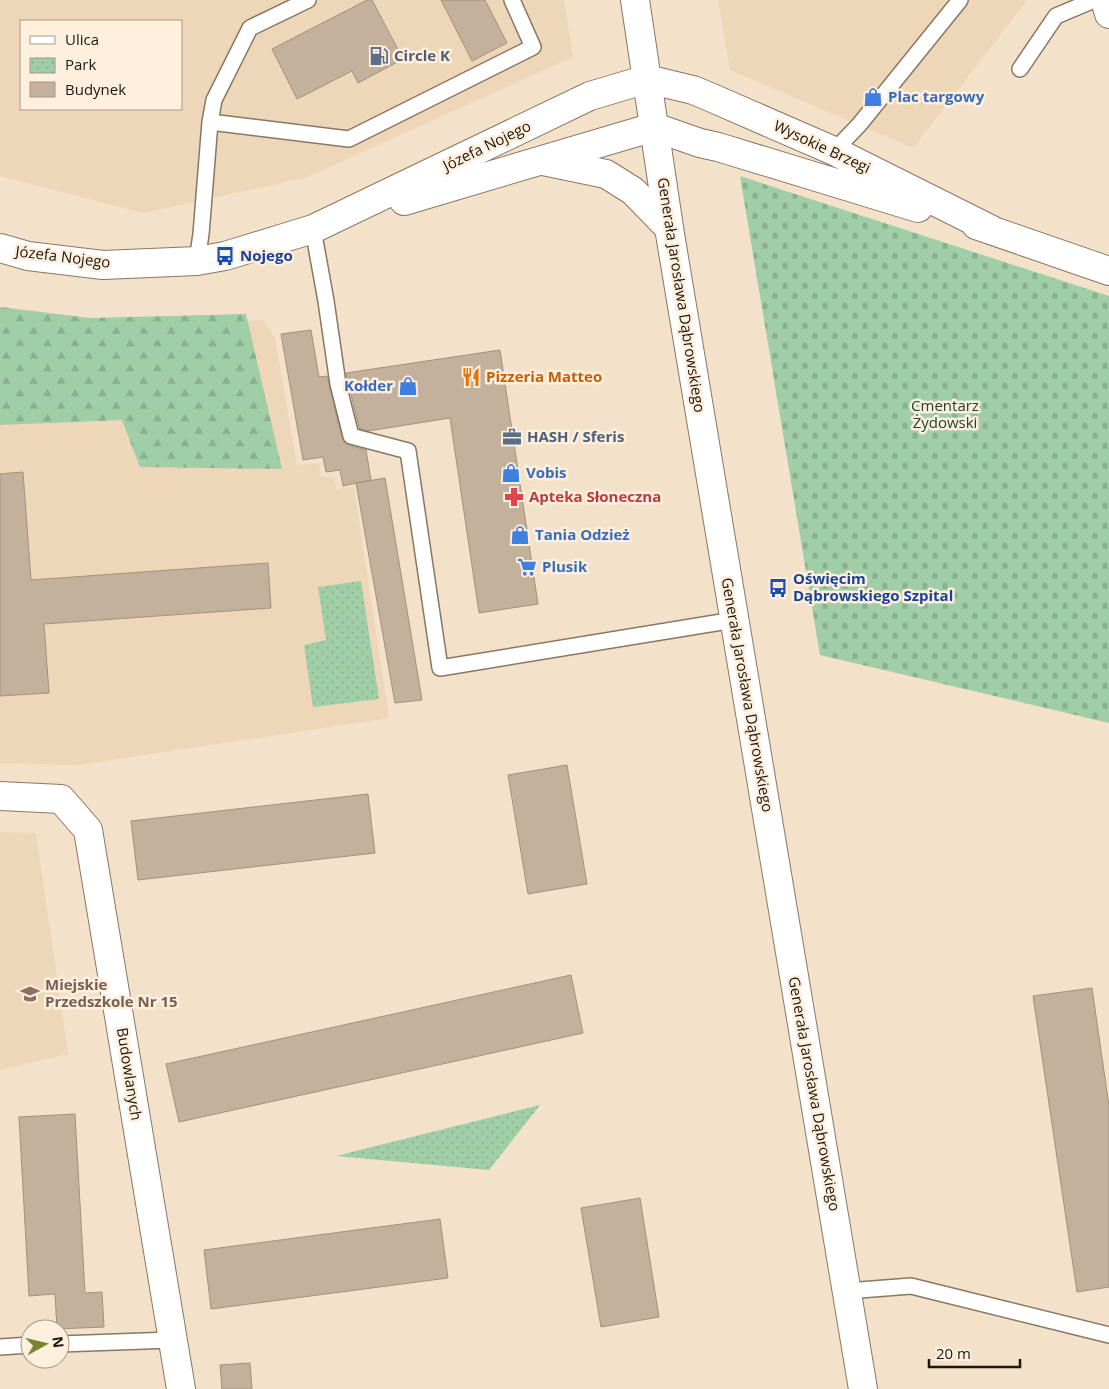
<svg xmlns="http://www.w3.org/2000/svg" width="1109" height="1389" font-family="'Open Sans',sans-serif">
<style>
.built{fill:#eed6b9;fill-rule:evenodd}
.forest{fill:url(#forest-firs)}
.cemetery{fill:url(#cemetery-stones)}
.park{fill:url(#park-dots)}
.building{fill:#c4b19b;stroke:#a3917c}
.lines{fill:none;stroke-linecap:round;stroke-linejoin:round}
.lane-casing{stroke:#897763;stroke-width:18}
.street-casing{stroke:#897763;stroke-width:30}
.secondary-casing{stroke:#897763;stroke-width:30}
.lane{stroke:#fff;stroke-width:15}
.street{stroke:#fff;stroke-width:28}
.secondary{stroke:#fff;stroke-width:28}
.labels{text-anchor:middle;stroke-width:5;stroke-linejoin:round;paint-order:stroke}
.service-label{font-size:15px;font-weight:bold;fill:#4e5e75;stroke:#ffefdd;text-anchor:start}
.shop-label{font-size:15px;font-weight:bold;fill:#366cbe;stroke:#ffefdd;text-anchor:start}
.street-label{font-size:15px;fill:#1e170f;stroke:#ffefdd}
.transit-label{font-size:15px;font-weight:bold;fill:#164399;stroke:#ffefdd;text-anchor:start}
.food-label{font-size:15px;font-weight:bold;fill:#c56008;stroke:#ffefdd;text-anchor:start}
.park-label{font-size:15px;fill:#164924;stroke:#ffefdd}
.health-label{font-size:15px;font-weight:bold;fill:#be3a42;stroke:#ffefdd;text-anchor:start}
.education-label{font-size:15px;font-weight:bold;fill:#785e54;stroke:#ffefdd;text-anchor:start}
</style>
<defs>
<pattern id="forest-firs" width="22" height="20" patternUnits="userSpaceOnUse" patternTransform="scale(1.25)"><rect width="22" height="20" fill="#a0cea7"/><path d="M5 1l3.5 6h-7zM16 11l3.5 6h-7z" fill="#89b08f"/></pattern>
<pattern id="cemetery-stones" width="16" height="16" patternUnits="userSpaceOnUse" patternTransform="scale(1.25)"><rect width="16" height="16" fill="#a0cea7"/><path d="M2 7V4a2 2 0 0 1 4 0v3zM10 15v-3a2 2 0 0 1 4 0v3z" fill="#89b08f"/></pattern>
<pattern id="park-dots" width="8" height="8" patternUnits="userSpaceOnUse" patternTransform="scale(1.25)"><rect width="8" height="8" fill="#a0cea7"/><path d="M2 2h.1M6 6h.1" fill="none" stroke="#89b08f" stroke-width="1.8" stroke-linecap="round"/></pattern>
</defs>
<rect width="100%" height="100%" fill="#f4e1ca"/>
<path class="built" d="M 0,0 L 564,0 L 573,57 L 305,178 L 143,213 L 0,176 ZM 21,21 L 181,21 L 181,109 L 21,109 Z
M 718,0 L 1027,0 L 913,148 L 730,70 Z
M 0,315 L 79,326 L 263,320 L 275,338 L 297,465 L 319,463 L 321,477 L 334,476 L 336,489 L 354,487 L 389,718 L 78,765 L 0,763 Z
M 0,832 L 36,833 L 68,1054 L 0,1070 Z"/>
<path class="forest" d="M 0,307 L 90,318 L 246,314 L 282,469 L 140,467 L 122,420 L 0,425 Z"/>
<path class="cemetery" d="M 740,176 L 1109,296 L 1109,723 L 820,655 Z"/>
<path class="park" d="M 361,581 L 379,699 L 313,707 L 304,645 L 326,640 L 318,587 Z
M 540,1105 L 489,1170 L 336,1156 Z"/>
<path class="building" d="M 367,0 L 372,0 L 403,59 L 358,83 L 352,71 L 297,99 L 272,49 Z
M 441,0 L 485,0 L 507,43 L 472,61 Z
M 311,330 L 319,377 L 327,376 L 342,438 L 348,445 L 366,450 L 371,480 L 343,486 L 340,470 L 326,472 L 323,457 L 303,460 L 281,334 Z
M 500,350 L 538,604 L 479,613 L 450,418 L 368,431 L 359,428 L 346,373 Z
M 23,472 L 31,580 L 268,563 L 271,608 L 44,624 L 49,693 L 0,696 L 0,474 Z
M 385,478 L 422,700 L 395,703 L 356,483 Z
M 567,765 L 587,884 L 528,894 L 508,775 Z
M 368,794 L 375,853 L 138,880 L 131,821 Z
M 571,975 L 583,1033 L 179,1122 L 166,1064 Z
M 1092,988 L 1109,1106 L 1109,1287 L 1077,1292 L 1033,996 Z
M 75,1114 L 85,1293 L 102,1292 L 104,1327 L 57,1329 L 55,1294 L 29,1296 L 19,1117 Z
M 640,1198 L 659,1317 L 601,1327 L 581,1208 Z
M 440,1219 L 448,1278 L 211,1309 L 204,1250 Z
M 250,1363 L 252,1389 L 222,1389 L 220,1365 Z"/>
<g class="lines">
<g class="lane-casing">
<path id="lane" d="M 1020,69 L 1056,16 L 1094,0
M 210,122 L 349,139 L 533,47 L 512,0
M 834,151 L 859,125 L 960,0
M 313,229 L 326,301 L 338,384 L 351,436 L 408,451 L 440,668 L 734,620
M 197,261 L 201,234 L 210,122 L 214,100 L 250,28 L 308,0
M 847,1291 L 911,1286 L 1109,1335
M 60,1344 L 172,1340
M 0,1347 L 30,1345"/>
</g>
<g class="street-casing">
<path id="street" d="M 1105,0 L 1109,14
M 0,796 L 61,799 L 88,830 L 181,1389"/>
</g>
<g class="secondary-casing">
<path id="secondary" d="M 635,0 L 670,234 L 863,1389
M 654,127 L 700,143 L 718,147 L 918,208
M 543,161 L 606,174 L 633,191 L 669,228
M 404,201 L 654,127
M 976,225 L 1109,271
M 0,248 L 28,256 L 103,265 L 197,261 L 225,256 L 313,229 L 590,96 L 647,79 L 693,90 L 710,97 L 834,151 L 992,230"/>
</g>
<use href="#lane" class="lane"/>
<use href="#street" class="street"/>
<use href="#secondary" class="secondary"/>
</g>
<defs>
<g id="fuel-bare" transform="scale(1.5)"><path d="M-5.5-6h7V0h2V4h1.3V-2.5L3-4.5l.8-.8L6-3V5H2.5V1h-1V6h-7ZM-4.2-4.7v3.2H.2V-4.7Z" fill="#5c6f8a" stroke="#ffefdd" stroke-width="2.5" paint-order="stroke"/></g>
<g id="shop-bare" transform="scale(1.5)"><path d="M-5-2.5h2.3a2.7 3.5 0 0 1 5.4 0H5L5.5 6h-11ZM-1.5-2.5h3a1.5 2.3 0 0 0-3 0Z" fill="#3f7fe0" stroke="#ffefdd" stroke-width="2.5" paint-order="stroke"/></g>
<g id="bus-bare" transform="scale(1.5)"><path d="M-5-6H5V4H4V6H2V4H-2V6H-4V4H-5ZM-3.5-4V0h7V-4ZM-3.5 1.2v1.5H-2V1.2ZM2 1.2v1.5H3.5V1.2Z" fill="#1a4fb4" stroke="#ffefdd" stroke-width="2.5" paint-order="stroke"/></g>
<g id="restaurant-bare" transform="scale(1.5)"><path d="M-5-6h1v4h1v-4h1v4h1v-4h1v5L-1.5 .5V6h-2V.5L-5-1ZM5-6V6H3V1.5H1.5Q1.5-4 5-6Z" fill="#e8710a" stroke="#ffefdd" stroke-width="2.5" paint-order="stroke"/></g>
<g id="office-bare" transform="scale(1.5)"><path d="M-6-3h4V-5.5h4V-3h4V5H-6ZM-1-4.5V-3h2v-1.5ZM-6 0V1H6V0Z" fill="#5c6f8a" stroke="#ffefdd" stroke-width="2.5" paint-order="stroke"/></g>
<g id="pharmacy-bare" transform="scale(1.5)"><path d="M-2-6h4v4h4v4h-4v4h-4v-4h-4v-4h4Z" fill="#e0444e" stroke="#ffefdd" stroke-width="2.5" paint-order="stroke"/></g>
<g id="supermarket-bare" transform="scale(1.5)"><path d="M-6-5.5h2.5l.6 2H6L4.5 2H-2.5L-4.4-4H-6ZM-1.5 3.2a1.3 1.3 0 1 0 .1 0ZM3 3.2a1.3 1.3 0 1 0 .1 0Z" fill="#3f7fe0" stroke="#ffefdd" stroke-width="2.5" paint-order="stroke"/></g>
<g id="school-bare" transform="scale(1.5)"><path d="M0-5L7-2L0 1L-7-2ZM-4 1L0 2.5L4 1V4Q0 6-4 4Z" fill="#8d6e63" stroke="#ffefdd" stroke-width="2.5" paint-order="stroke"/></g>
</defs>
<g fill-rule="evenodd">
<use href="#fuel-bare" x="379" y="56"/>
<use href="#shop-bare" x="873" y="97"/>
<use href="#bus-bare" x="225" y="256"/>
<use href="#restaurant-bare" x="471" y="377"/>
<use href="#shop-bare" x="408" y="386"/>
<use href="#office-bare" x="512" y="437"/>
<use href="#shop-bare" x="511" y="473"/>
<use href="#pharmacy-bare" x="514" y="497"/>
<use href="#shop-bare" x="520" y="535"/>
<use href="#supermarket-bare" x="527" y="567"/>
<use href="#bus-bare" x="778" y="588"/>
<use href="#school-bare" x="30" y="994"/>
</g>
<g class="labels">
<g class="service-label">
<text x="394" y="61">Circle K</text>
<text x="527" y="442">HASH / Sferis</text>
</g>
<g class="shop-label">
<text x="888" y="102">Plac targowy</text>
<text x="393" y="391" text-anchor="end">Kołder</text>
<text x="526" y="478">Vobis</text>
<text x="535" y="540">Tania Odzież</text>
<text x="542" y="572">Plusik</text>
</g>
<g class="street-label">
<text transform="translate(487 146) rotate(-26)" y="5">Józefa Nojego</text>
<text transform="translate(822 147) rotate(25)" y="5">Wysokie Brzegi</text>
<text transform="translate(63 257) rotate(7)" y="5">Józefa Nojego</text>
<text transform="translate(681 295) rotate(81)" y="5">Generała Jarosława Dąbrowskiego</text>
<text transform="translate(747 695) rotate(80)" y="5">Generała Jarosława Dąbrowskiego</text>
<text transform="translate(129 1074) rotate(81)" y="5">Budowlanych</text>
<text transform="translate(814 1094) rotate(80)" y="5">Generała Jarosława Dąbrowskiego</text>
</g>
<g class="transit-label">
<text x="240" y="261">Nojego</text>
<text x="793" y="584">Oświęcim<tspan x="793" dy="17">Dąbrowskiego Szpital</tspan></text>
</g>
<g class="food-label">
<text x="486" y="382">Pizzeria Matteo</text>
</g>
<g class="park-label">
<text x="945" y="411">Cmentarz<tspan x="945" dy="17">Żydowski</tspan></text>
</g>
<g class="health-label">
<text x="529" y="502">Apteka Słoneczna</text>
</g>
<g class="education-label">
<text x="45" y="990">Miejskie<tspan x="45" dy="17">Przedszkole Nr 15</tspan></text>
</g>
</g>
<rect x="20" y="20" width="162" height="90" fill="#ffefdd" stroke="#a5998b"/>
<rect x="30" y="36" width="25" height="8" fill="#ffffff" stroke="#a5998b"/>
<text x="65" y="45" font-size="15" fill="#1e170f">Ulica</text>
<rect x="30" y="58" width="25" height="15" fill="url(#park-dots)" stroke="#a5998b"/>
<text x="65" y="70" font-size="15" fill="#1e170f">Park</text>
<rect x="30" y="82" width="25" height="15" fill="#c4b19b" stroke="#a5998b"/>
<text x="65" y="95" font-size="15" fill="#1e170f">Budynek</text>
<g transform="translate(45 1344) rotate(82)"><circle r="24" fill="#ffefdd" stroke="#a5998b"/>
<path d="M0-4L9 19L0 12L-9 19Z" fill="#778532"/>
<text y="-8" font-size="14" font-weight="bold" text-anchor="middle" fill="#1e170f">N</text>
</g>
<path d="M929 1359v8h91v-8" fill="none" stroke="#1e170f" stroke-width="2.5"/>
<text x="936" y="1359" font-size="15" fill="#1e170f" stroke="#ffefdd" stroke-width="4" paint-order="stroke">20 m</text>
</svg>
